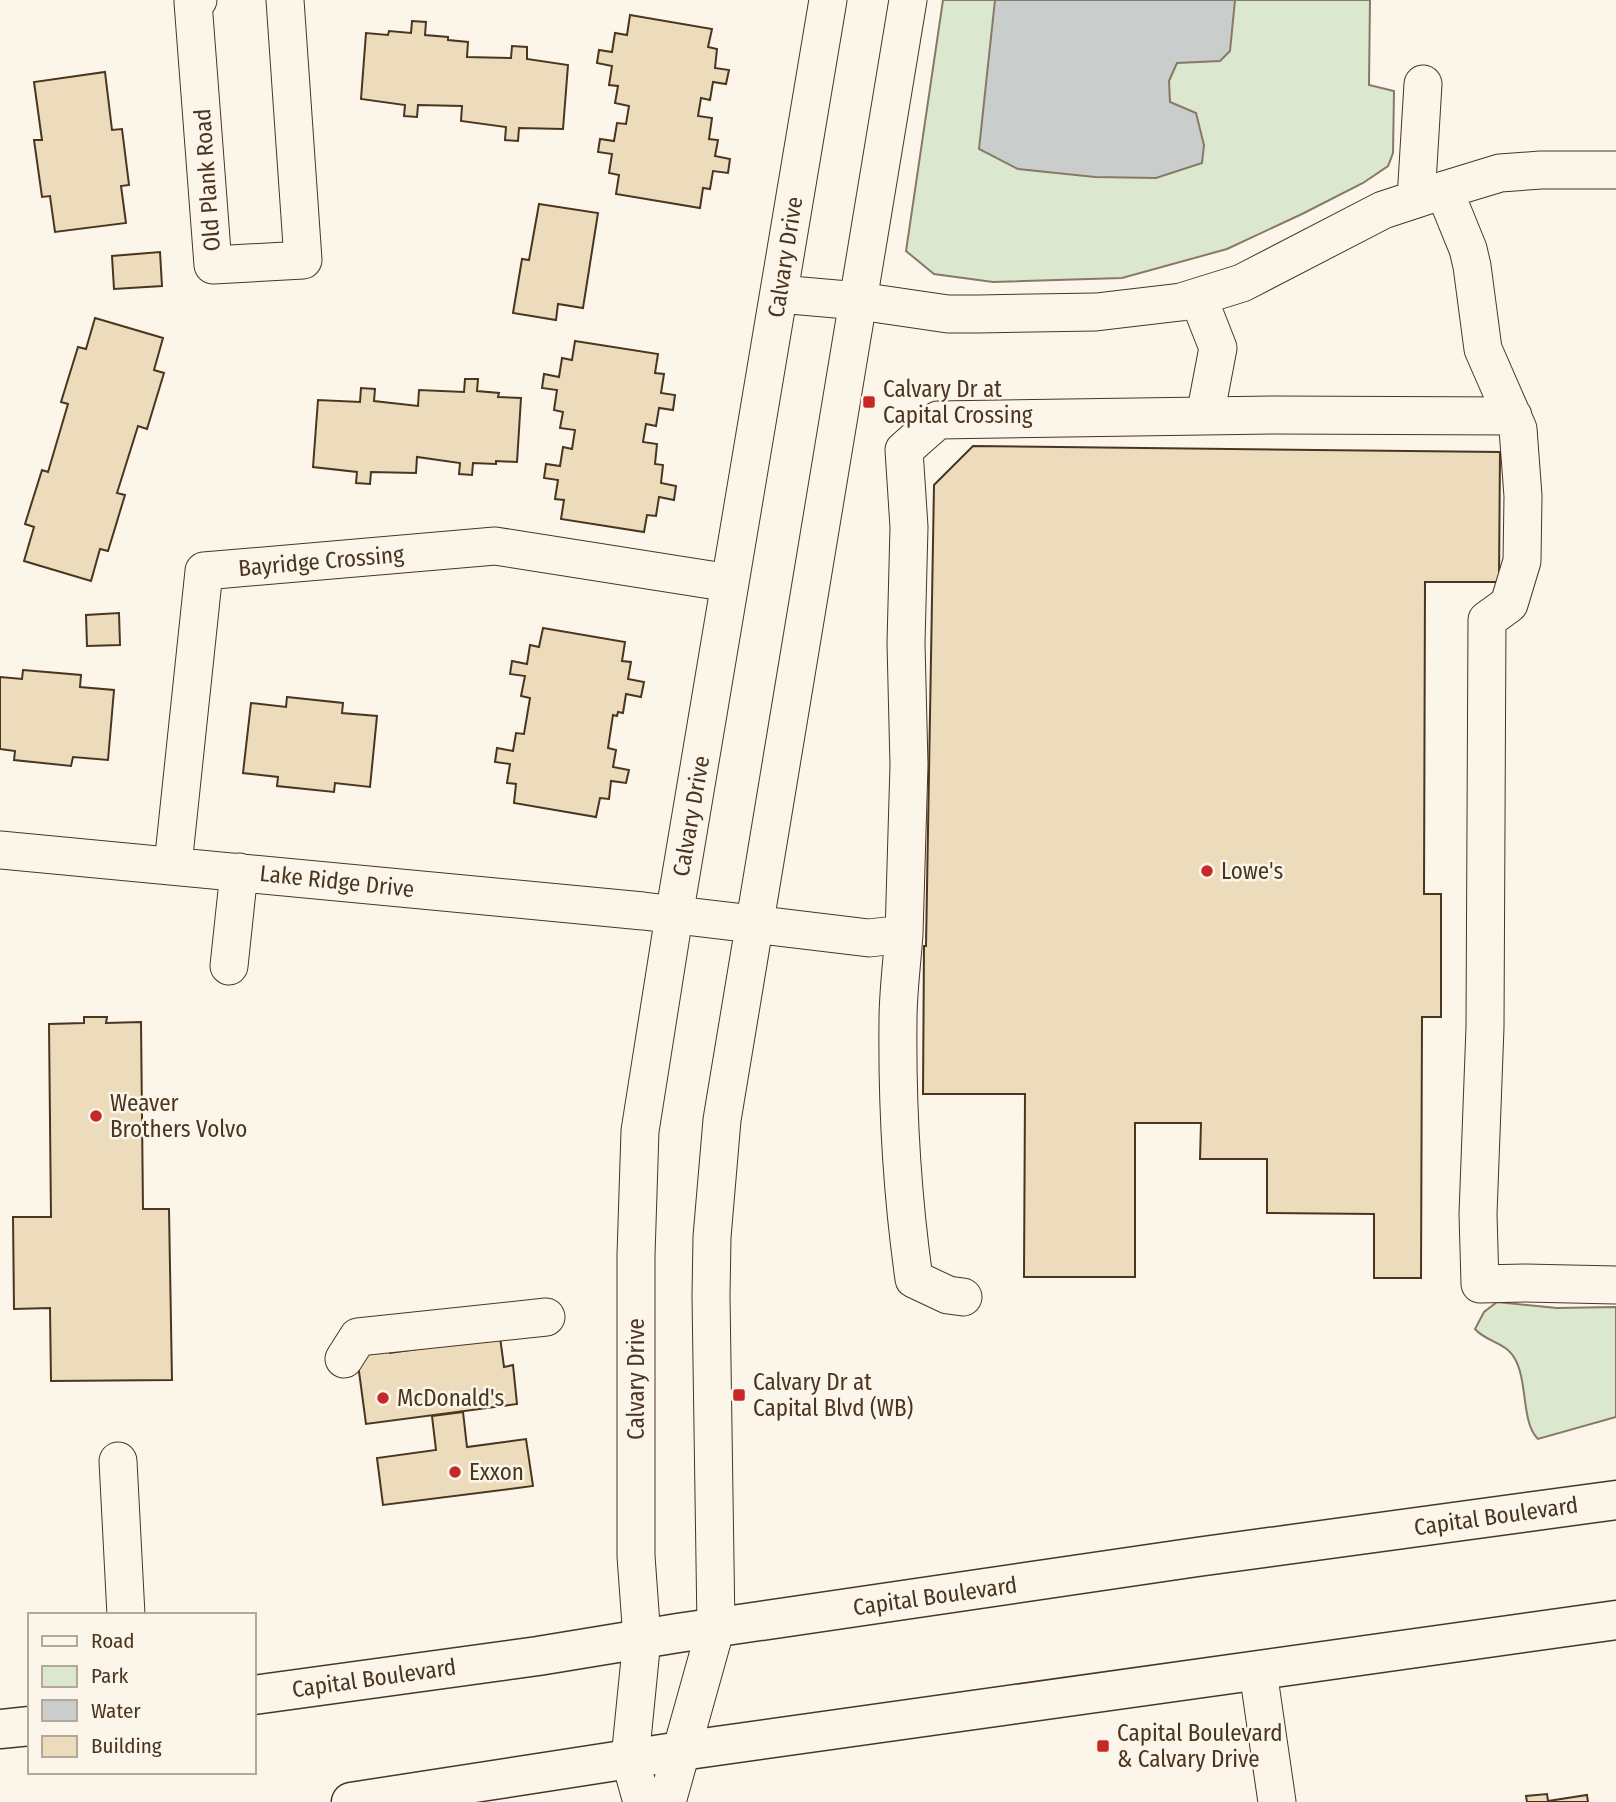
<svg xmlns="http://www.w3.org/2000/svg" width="1616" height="1802" font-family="'Fira Sans Condensed',sans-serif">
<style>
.green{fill:#dce7d0;stroke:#887966;stroke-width:2}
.water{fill:#c9cecd;stroke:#887966;stroke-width:2}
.building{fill:#ecdcbc;stroke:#4a3520;stroke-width:2}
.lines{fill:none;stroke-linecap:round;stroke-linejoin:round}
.minor-casing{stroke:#4a3520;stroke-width:39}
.highway-casing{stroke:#4a3520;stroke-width:41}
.minor{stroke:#fbf6e9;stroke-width:37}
.highway{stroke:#fbf6e9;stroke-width:38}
.poi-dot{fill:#c62828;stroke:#fbf6e9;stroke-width:2.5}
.labels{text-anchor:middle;stroke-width:5;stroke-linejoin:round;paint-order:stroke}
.street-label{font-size:23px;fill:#4a3520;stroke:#fbf6e9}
.poi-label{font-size:23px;fill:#4a3520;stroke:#fbf6e9;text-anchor:start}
</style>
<rect width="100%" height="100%" fill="#fbf6e9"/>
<path class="green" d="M 943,0 L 1370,0 L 1369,85 L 1394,91 L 1393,153 L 1388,166 L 1363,183 L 1302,214 L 1227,249 L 1122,278 L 993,282 L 934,274 L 906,251 Z
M 1497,1302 L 1557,1308 L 1616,1307 L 1616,1417 L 1538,1439 C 1521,1422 1528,1382 1515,1359 C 1506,1342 1486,1342 1475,1329 L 1484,1312 Z"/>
<path class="water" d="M 995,0 L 1235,0 L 1230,51 L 1220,61 L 1177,63 L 1169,81 L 1170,102 L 1196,113 L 1204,145 L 1202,163 L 1156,178 L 1095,177 L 1018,169 L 979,149 Z"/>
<path class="building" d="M 630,15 L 712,29 L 708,47 L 717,49 L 715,68 L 729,70 L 726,84 L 713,82 L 710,100 L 701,98 L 698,116 L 712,118 L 709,139 L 718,140 L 715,156 L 730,159 L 728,173 L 713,171 L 710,189 L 703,188 L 700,208 L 616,194 L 619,175 L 609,173 L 612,154 L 598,152 L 600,139 L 614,141 L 617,123 L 626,124 L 629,106 L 615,103 L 618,86 L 609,85 L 612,66 L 597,63 L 599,50 L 612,52 L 615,33 L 627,35 Z
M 412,21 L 426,22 L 425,35 L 448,37 L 448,40 L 468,42 L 467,57 L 511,58 L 512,46 L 527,47 L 527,59 L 568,65 L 563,129 L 519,128 L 518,141 L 505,140 L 506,127 L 461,121 L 462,106 L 418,105 L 417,117 L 404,116 L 405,105 L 361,99 L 366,33 L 388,35 L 389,31 L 411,33 Z
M 105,72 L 112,130 L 122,129 L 129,185 L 121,186 L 126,223 L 55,232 L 50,196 L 42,197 L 34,140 L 42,140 L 34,82 Z
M 539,204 L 598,213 L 583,308 L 558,304 L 556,320 L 513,313 L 522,259 L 529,260 Z
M 160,252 L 162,286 L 114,289 L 112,256 Z
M 95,318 L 163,338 L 154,370 L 164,373 L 147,429 L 138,426 L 117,493 L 125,495 L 108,551 L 100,549 L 91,581 L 24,561 L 34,527 L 25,524 L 42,470 L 48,472 L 68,404 L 61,402 L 78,347 L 86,349 Z
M 575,341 L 658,354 L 655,373 L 664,374 L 661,393 L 675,395 L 673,410 L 659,408 L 656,426 L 646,424 L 643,442 L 657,444 L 655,464 L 663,465 L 661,483 L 676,486 L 674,500 L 659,497 L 656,516 L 647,515 L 644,532 L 561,519 L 564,500 L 555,499 L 558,480 L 544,478 L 546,464 L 560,466 L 563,447 L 572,449 L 575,430 L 560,428 L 563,412 L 554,410 L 557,390 L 542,388 L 544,374 L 559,377 L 562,358 L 572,360 Z
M 465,379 L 478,379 L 477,391 L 499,393 L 498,397 L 521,398 L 517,462 L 496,461 L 496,464 L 473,463 L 472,475 L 459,474 L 460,463 L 417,457 L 416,473 L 371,472 L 370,484 L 356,483 L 357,472 L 313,467 L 318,400 L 360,402 L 361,388 L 375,389 L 374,401 L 418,406 L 419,390 L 464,392 Z
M 973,446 L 1500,452 L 1499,582 L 1425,582 L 1424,894 L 1441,894 L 1441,1017 L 1422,1017 L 1421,1278 L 1374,1278 L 1374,1214 L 1267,1213 L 1267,1159 L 1200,1159 L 1201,1123 L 1135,1123 L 1135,1277 L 1024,1277 L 1025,1094 L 923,1094 L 924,946 L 926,946 L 934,485 Z
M 119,613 L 120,645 L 87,646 L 86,615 Z
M 543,628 L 625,642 L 622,661 L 631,662 L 628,679 L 644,682 L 641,697 L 626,694 L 623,713 L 618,712 L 617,716 L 613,715 L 608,748 L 616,750 L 613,767 L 629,770 L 626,783 L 611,781 L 609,799 L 600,798 L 596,817 L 514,803 L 516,784 L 507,783 L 510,764 L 495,762 L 497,748 L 513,751 L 516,733 L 524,734 L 530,698 L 521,696 L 525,676 L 510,674 L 512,661 L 527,664 L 530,645 L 539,647 Z
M 23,670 L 81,675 L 80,687 L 114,690 L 108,760 L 73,757 L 71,766 L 14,760 L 15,751 L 0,749 L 0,677 L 22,679 Z
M 287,697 L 343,703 L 342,713 L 377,716 L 370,787 L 335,783 L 334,792 L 277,786 L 278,777 L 243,773 L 251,703 L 286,707 Z
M 84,1017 L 107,1017 L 106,1023 L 141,1022 L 143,1209 L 169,1209 L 172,1380 L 51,1381 L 50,1308 L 14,1309 L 13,1217 L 51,1217 L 49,1024 L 84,1023 Z
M 500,1337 L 504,1367 L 513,1365 L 517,1404 L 366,1424 L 356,1349 L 388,1344 L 390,1353 L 425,1348 L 424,1340 Z
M 463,1412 L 467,1447 L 526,1439 L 533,1486 L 383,1505 L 377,1458 L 436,1450 L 432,1416 Z
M 1547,1794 L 1548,1801 L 1587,1795 L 1588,1802 L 1527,1802 L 1526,1796 Z"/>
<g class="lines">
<g class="minor-casing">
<path id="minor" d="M 198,0 L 193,2 L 213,265 L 303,260 L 285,0
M 1444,190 L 1468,249 L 1472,266 L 1483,349 L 1518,429 L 1523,496 L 1522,561 L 1509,604 L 1487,620 L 1485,1027 L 1478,1214 L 1480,1284 L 1525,1283 L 1616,1285
M 1416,199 L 1423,84
M 779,294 L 859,301 L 948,314 L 978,314 L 1096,312 L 1181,302 L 1242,283 L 1383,210 L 1444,190 L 1500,173 L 1541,170 L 1616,170
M 1198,297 L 1218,348 L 1205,416
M 0,850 L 643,911 L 869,938 L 904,934 L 909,765 L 906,643 L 909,527 L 904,450 L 938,420 L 1274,415 L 1513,416
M 173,865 L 204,571 L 495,546 L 730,583
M 904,934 C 902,963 898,992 898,1020 C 897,1106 902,1194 914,1279 L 948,1295 L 963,1297
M 229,966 L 239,872
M 344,1359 L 358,1337 L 546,1317
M 118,1461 L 126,1615
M 1258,1671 L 1277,1802
M 642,1802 L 630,1759 L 642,1639 L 636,1556 L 636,1255 L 640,1131 L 674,916 L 828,0
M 667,1802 L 716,1627 L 711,1296 L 712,1237 L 722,1120 L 908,0"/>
</g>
<g class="highway-casing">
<path id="highway" d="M 254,1695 L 538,1656 L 678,1633 L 1197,1557 L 1616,1500
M 0,1729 L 30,1726
M 351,1802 L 681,1751 L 1616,1620"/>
</g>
<use href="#minor" class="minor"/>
<use href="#highway" class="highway"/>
</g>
<g class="poi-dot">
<rect x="862" y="395" width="14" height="14" rx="3.5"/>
<circle cx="1207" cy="871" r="7"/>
<circle cx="96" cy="1116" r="7"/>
<rect x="732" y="1388" width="14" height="14" rx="3.5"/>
<circle cx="383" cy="1398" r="7"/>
<circle cx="455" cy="1472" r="7"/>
<rect x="1096" y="1739" width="14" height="14" rx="3.5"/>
</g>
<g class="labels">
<g class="street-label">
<text transform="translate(207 180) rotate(-94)" y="8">Old Plank Road</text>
<text transform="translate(785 257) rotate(-81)" y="8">Calvary Drive</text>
<text transform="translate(321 561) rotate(-5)" y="8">Bayridge Crossing</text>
<text transform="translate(691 816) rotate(-80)" y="8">Calvary Drive</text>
<text transform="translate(337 881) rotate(6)" y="8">Lake Ridge Drive</text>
<text transform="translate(636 1379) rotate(-90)" y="8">Calvary Drive</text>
<text transform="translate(1496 1516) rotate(-8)" y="8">Capital Boulevard</text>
<text transform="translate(935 1596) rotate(-8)" y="8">Capital Boulevard</text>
<text transform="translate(374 1678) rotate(-8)" y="8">Capital Boulevard</text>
</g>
<g class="poi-label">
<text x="883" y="397">Calvary Dr at<tspan x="883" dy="26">Capital Crossing</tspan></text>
<text x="1221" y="879">Lowe's</text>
<text x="110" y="1111">Weaver<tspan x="110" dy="26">Brothers Volvo</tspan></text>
<text x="753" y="1390">Calvary Dr at<tspan x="753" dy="26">Capital Blvd (WB)</tspan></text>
<text x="397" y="1406">McDonald's</text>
<text x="469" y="1480">Exxon</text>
<text x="1117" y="1741">Capital Boulevard<tspan x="1117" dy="26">&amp; Calvary Drive</tspan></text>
</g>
</g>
<rect x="28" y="1613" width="228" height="161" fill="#fbf6e9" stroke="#b4a999" stroke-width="2"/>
<rect x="42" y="1636" width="35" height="10" fill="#fbf6e9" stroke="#b4a999" stroke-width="2"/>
<text x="91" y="1648" font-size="21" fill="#4a3520">Road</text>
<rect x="42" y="1666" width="35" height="21" fill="#dce7d0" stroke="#b4a999" stroke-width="2"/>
<text x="91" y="1683" font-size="21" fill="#4a3520">Park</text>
<rect x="42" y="1700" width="35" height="21" fill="#c9cecd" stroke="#b4a999" stroke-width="2"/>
<text x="91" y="1718" font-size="21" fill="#4a3520">Water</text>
<rect x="42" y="1736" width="35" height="21" fill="#ecdcbc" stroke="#b4a999" stroke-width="2"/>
<text x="91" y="1753" font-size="21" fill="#4a3520">Building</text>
</svg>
